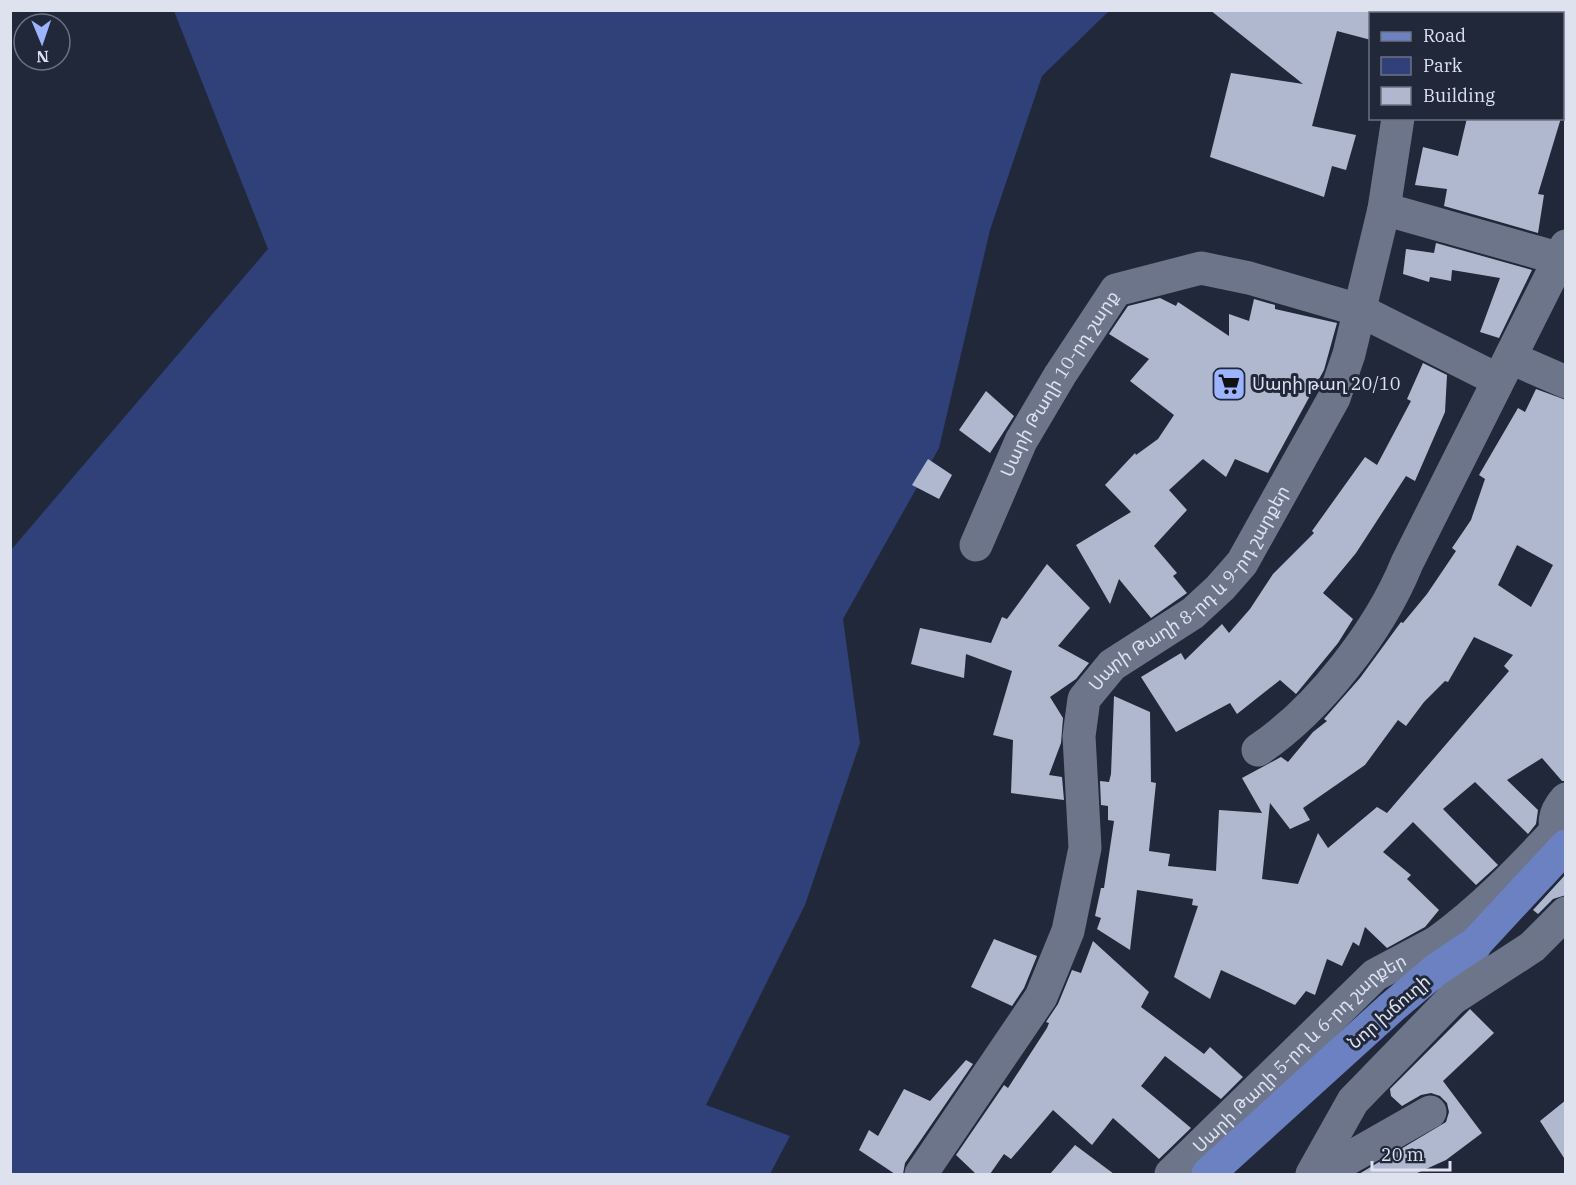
<svg xmlns="http://www.w3.org/2000/svg" width="1576" height="1185" font-family="'IBM Plex Serif','Noto Sans Armenian',serif">
<style>
.green{fill:#30417a}
.building{fill:#afb8cf;fill-rule:evenodd}
.lines{fill:none;stroke-linecap:round;stroke-linejoin:round}
.minor{stroke:#6d758b;stroke-width:33}
.major{stroke:#6c81c2;stroke-width:33}
.labels{text-anchor:middle;stroke-width:6;stroke-linejoin:round;paint-order:stroke}
.poi-label{font-size:18px;fill:#dde2ee;stroke:#21283a;text-anchor:start}
.street-label{font-size:18px;fill:#dde2ee;stroke:#21283a}
</style>
<rect width="100%" height="100%" fill="#21283a"/>
<path class="green" d="M 174,11 L 1109,11 L 1042,76 L 990,230 L 939,448 L 843,619 L 860,743 L 805,905 L 706,1105 L 790,1136 L 770,1174 L 11,1174 L 11,550 L 268,249 Z"/>
<path class="building" d="M 1210,10 L 1371,10 L 1371,40 L 1337,31 L 1312,126 L 1356,135 L 1346,170 L 1332,166 L 1324,197 L 1210,157 L 1231,73 L 1303,84 Z
M 1467,118 L 1561,118 L 1538,194 L 1544,195 L 1538,233 L 1444,206 L 1447,189 L 1415,185 L 1423,147 L 1458,156 Z
M 1436,243 L 1532,270 L 1499,338 L 1480,332 L 1500,278 L 1452,270 L 1451,281 L 1430,277 L 1429,282 L 1403,274 L 1406,249 L 1434,253 Z
M 1160,298 L 1176,306 L 1178,302 L 1229,336 L 1229,314 L 1249,321 L 1254,299 L 1275,305 L 1275,309 L 1337,323 L 1324,370 L 1268,473 L 1235,459 L 1226,477 L 1203,459 L 1169,490 L 1187,510 L 1154,546 L 1177,573 L 1173,576 L 1187,593 L 1151,618 L 1119,579 L 1110,604 L 1076,545 L 1131,512 L 1105,485 L 1135,453 L 1136,455 L 1158,439 L 1174,415 L 1130,381 L 1149,359 L 1109,334 L 1128,306 Z
M 1423,363 L 1447,375 L 1445,412 L 1415,481 L 1406,476 L 1356,553 L 1323,593 L 1353,619 L 1338,643 L 1296,694 L 1280,680 L 1237,714 L 1230,703 L 1176,732 L 1141,677 L 1181,653 L 1185,660 L 1222,624 L 1229,633 L 1250,609 L 1273,574 L 1314,533 L 1312,531 L 1365,457 L 1377,465 L 1411,401 L 1407,399 Z
M 1536,389 L 1566,400 L 1566,781 L 1562,781 L 1542,758 L 1507,780 L 1538,810 L 1536,824 L 1528,834 L 1475,782 L 1443,809 L 1498,865 L 1476,885 L 1413,822 L 1383,852 L 1411,875 L 1407,879 L 1439,910 L 1425,927 L 1387,948 L 1365,927 L 1359,946 L 1353,942 L 1342,966 L 1327,959 L 1315,995 L 1306,991 L 1295,1005 L 1221,970 L 1210,999 L 1174,977 L 1198,906 L 1192,905 L 1193,899 L 1137,890 L 1130,950 L 1097,929 L 1101,918 L 1095,916 L 1101,888 L 1104,888 L 1114,821 L 1108,820 L 1108,806 L 1101,805 L 1100,781 L 1109,782 L 1111,774 L 1114,696 L 1150,712 L 1151,782 L 1156,783 L 1149,851 L 1170,854 L 1168,866 L 1216,871 L 1219,810 L 1262,813 L 1242,778 L 1281,757 L 1288,762 L 1313,732 L 1327,721 L 1324,719 L 1360,678 L 1401,622 L 1403,623 L 1427,594 L 1456,551 L 1452,548 L 1471,520 L 1485,479 L 1479,475 L 1518,408 L 1525,412 ZM 1517,545 L 1553,565 L 1531,607 L 1498,585 ZM 1474,637 L 1513,655 L 1504,666 L 1509,671 L 1387,813 L 1377,807 L 1328,848 L 1318,833 L 1298,884 L 1262,879 L 1270,803 L 1290,829 L 1310,820 L 1303,808 L 1365,765 L 1398,720 L 1406,726 L 1424,702 L 1445,681 L 1448,682 Z
M 986,391 L 1014,416 L 990,453 L 959,430 Z
M 928,459 L 952,475 L 939,499 L 912,485 Z
M 1047,564 L 1090,608 L 1058,646 L 1089,663 L 1076,679 L 1050,697 L 1063,718 L 1061,743 L 1049,775 L 1062,777 L 1064,800 L 1011,793 L 1013,740 L 993,735 L 1012,671 L 966,654 L 964,678 L 911,664 L 920,628 L 991,643 L 1002,617 L 1007,619 Z
M 1566,874 L 1566,895 L 1553,899 L 1538,914 L 1533,910 Z
M 994,939 L 1037,956 L 1024,988 L 1012,1006 L 971,987 Z
M 1093,941 L 1149,992 L 1141,1007 L 1204,1054 L 1210,1047 L 1243,1077 L 1221,1099 L 1165,1056 L 1141,1086 L 1191,1128 L 1159,1159 L 1113,1118 L 1092,1145 L 1053,1110 L 1011,1159 L 1004,1154 L 990,1174 L 976,1174 L 956,1155 L 1004,1085 L 1008,1088 L 1047,1028 L 1049,1023 L 1046,1022 L 1058,1004 L 1072,970 L 1081,973 Z
M 1470,1009 L 1494,1033 L 1443,1081 L 1482,1133 L 1446,1160 L 1415,1174 L 1359,1174 L 1446,1122 L 1449,1112 L 1447,1103 L 1440,1096 L 1431,1093 L 1421,1095 L 1402,1106 L 1391,1096 L 1390,1089 Z
M 966,1060 L 973,1064 L 905,1163 L 903,1174 L 895,1174 L 859,1150 L 869,1130 L 878,1136 L 904,1089 L 930,1101 Z
M 1566,1100 L 1566,1161 L 1540,1121 Z
M 1075,1145 L 1114,1174 L 1050,1174 Z"/>
<g class="lines">
<g class="minor">
<path d="M 1415,14 L 1416,10"/>
<path d="M 1384,209 L 1561,259"/>
<path d="M 1511,358 L 1566,382"/>
<path id="s1" d="M 976,545 L 1021,441 L 1060,375 L 1116,290 L 1201,268 L 1249,278 L 1359,310 L 1498,380"/>
<path d="M 1258,750 C 1318,710 1380,630 1407,563 L 1566,246"/>
<path d="M 1560,850 C 1556,828 1549,818 1566,799"/>
<path d="M 1437,942 C 1482,909 1519,871 1556,831"/>
<path d="M 1452,999 L 1532,947 L 1566,913"/>
<path id="s2" d="M 921,1174 L 1041,997 L 1068,931 L 1085,848 L 1079,736 L 1084,699 L 1112,665 L 1193,613 L 1220,588 L 1242,563 L 1334,398 L 1349,354 L 1384,209 L 1398,118"/>
<path id="s3" d="M 1171,1174 L 1375,975 L 1437,942 L 1476,943 L 1452,999 L 1353,1101 L 1312,1174"/>
<path d="M 1321,1174 L 1430,1112"/>
</g>
<path class="major" d="M 1208,1174 L 1392,1007 L 1437,969 L 1476,943 L 1566,846"/>
</g>
<defs>
<g id="supermarket-square" transform="scale(1.725)"><rect x="-9" y="-9" width="18" height="18" rx="4" fill="#9bb4fd" stroke="#21283a"/><path d="M-6-5.5h2.5l.6 2H6L4.5 2H-2.5L-4.4-4H-6ZM-1.5 3.2a1.3 1.3 0 1 0 .1 0ZM3 3.2a1.3 1.3 0 1 0 .1 0Z" fill="#111"/></g>
</defs>
<g fill-rule="evenodd">
<use href="#supermarket-square" x="1229" y="384"/>
</g>
<g class="labels">
<g class="poi-label">
<text x="1252" y="390">Սարի թաղ 20/10</text>
</g>
<g class="street-label">
<text dy="6" stroke="none"><textPath href="#s1" startOffset="182">Սարի Թաղի 10-րդ շարք</textPath></text>
<text dy="6" stroke="none"><textPath href="#s2" startOffset="675">Սարի Թաղի 8-րդ և 9-րդ շարքեր</textPath></text>
<text transform="translate(1389 1012) rotate(-41)" y="6">Նոր խճուղի</text>
<text dy="6" stroke="none"><textPath href="#s3" startOffset="177">Սարի Թաղի 5-րդ և 6-րդ շարքեր</textPath></text>
</g>
</g>
<rect width="1576" height="1185" fill="none" stroke="#dde2ee" stroke-width="24"/>
<rect x="1369" y="12" width="195" height="108" fill="#21283a" stroke="#6c7282" stroke-width="1.5"/>
<rect x="1381" y="32" width="30" height="9" fill="#6c81c2" stroke="#6c7282" stroke-width="1.5"/>
<text x="1423" y="42" font-size="18" fill="#dde2ee">Road</text>
<rect x="1381" y="57" width="30" height="18" fill="#30417a" stroke="#6c7282" stroke-width="1.5"/>
<text x="1423" y="72" font-size="18" fill="#dde2ee">Park</text>
<rect x="1381" y="87" width="30" height="18" fill="#afb8cf" stroke="#6c7282" stroke-width="1.5"/>
<text x="1423" y="102" font-size="18" fill="#dde2ee">Building</text>
<g transform="translate(42 42) rotate(178)"><circle r="28" fill="#21283a" stroke="#6c7282" stroke-width="1.5"/>
<path d="M0-4.5L10 22L0 15L-10 22Z" fill="#9bb4fd"/>
<text y="-9" font-size="16" font-weight="bold" text-anchor="middle" fill="#dde2ee">N</text>
</g>
<path d="M1372 1161v9h78v-9" fill="none" stroke="#dde2ee" stroke-width="3"/>
<text x="1381" y="1161" font-size="18" fill="#dde2ee" stroke="#21283a" stroke-width="4.5" paint-order="stroke">20 m</text>
</svg>
